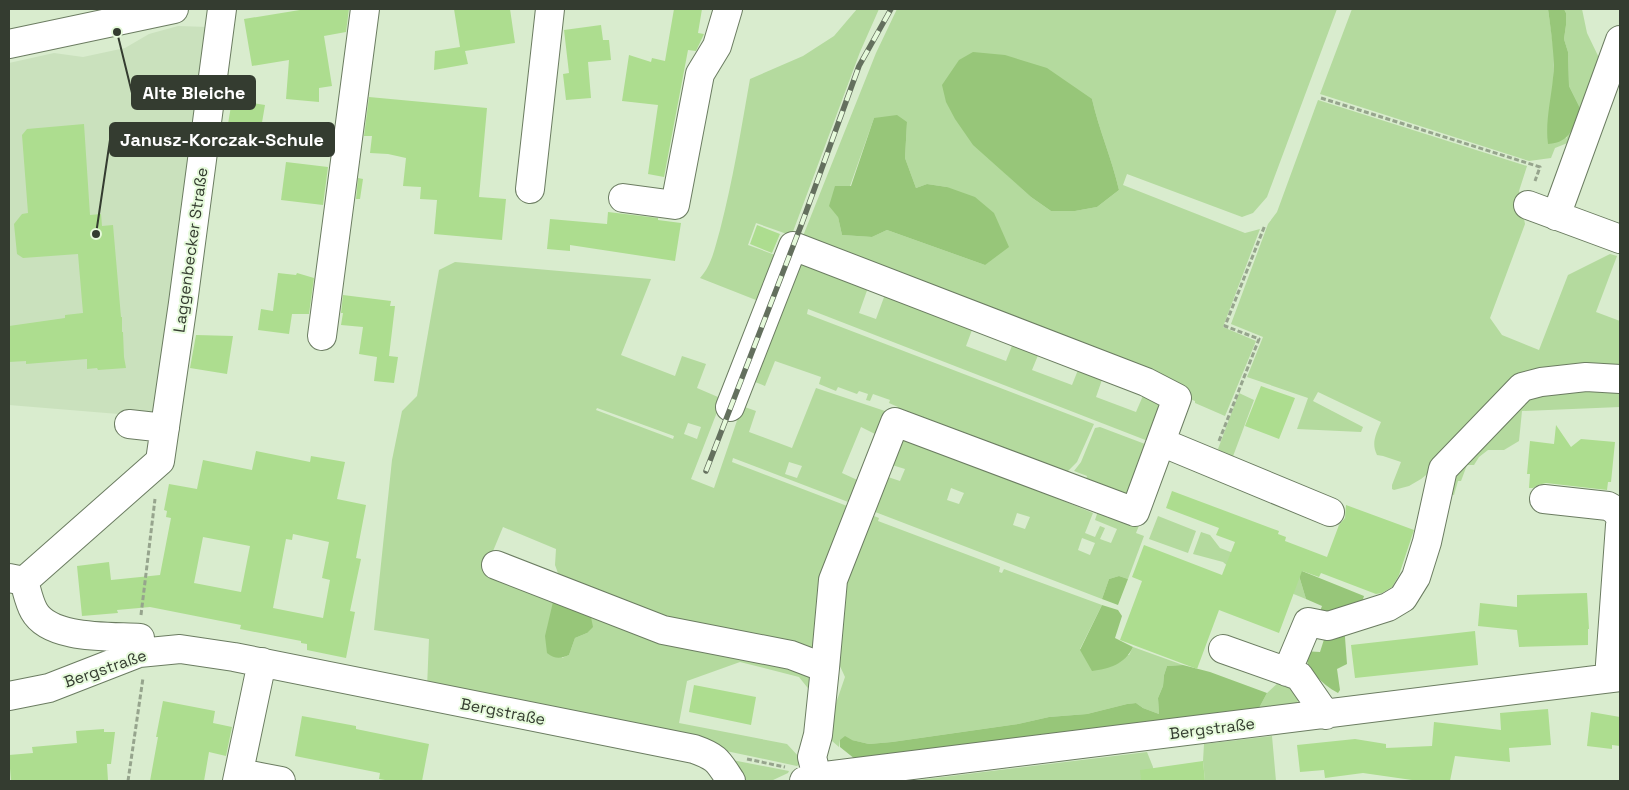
<svg xmlns="http://www.w3.org/2000/svg" width="1629" height="790" font-family="'Space Grotesk',sans-serif">
<style>
.built{fill:#cae1bd}
.green{fill:#b4da9e;fill-rule:evenodd}
.forest{fill:#97c679}
.building{fill:#addd8f;fill-rule:evenodd}
.lines{fill:none;stroke-linecap:round;stroke-linejoin:round}
.minor-casing{stroke:#6b7c61;stroke-width:30}
.path{stroke:#96a48d;stroke-width:3;stroke-dasharray:5 2.5;stroke-linecap:butt}
.minor{stroke:#fff;stroke-width:28}
.rail-casing{stroke:#64705e;stroke-width:5.5}
.rail{stroke:#e6fadb;stroke-width:4;stroke-dasharray:11;stroke-linecap:butt}
.labels{text-anchor:middle;stroke-width:4;stroke-linejoin:round;paint-order:stroke}
.street-label{font-size:16px;fill:#343c30;stroke:#e6fadb}
.leader{fill:none;stroke:#343c30;stroke-width:2}
.callout-dot{fill:#343c30;stroke:#e6fadb;stroke-width:2}
.callout{fill:#343c30;stroke:#343c30;stroke-width:2}
.callout-label{font-size:18px;text-anchor:middle;font-weight:bold;fill:#fff}
</style>
<rect width="100%" height="100%" fill="#d9ecce"/>
<path class="built" d="M 178,26 L 209,27 L 155,417 L 9,405 L 9,63 L 54,53 L 83,57 L 125,48 L 149,34 Z"/>
<path class="green" d="M 857,9 L 879,9 L 860,52 L 791,237 L 787,235 L 787,234 L 756,223 L 748,245 L 778,256 L 761,302 L 700,278 C 712,265 715,247 720,230 C 733,180 741,130 750,79 L 803,56 L 834,36 Z
M 897,9 L 1337,9 L 1267,197 L 1253,213 L 1242,217 L 1127,174 L 1123,185 L 1245,233 L 1260,229 L 1223,327 L 1256,341 L 1225,416 L 1195,403 L 1195,401 L 1190,399 L 1186,393 L 801,241 L 876,53 ZM 1092,99 C 1099,130 1112,159 1119,190 L 1097,207 L 1075,211 L 1051,211 L 1031,197 L 1007,175 ZM 874,118 L 907,122 L 905,158 L 916,188 L 927,184 L 947,187 L 985,265 L 887,230 L 872,237 L 842,235 L 838,217 L 836,186 L 850,186 Z
M 1352,9 L 1548,9 L 1553,45 L 1553,77 L 1566,139 L 1580,108 L 1569,86 L 1568,52 L 1564,39 L 1566,25 L 1566,13 L 1564,9 L 1582,9 L 1587,33 L 1601,62 L 1570,142 L 1555,148 L 1551,158 L 1529,161 L 1320,94 Z
M 1318,100 L 1527,166 L 1519,191 L 1525,224 L 1490,318 L 1502,335 L 1539,350 L 1568,275 L 1610,254 L 1617,256 L 1596,312 L 1620,321 L 1620,370 L 1558,371 L 1421,479 L 1409,486 L 1394,490 L 1392,489 L 1392,485 L 1401,462 L 1383,456 L 1377,455 C 1371,443 1376,434 1381,422 L 1318,392 L 1313,401 L 1363,427 L 1361,432 L 1297,429 L 1308,398 L 1247,377 L 1263,337 L 1231,324 L 1268,224 L 1277,212 Z
M 455,262 L 651,279 L 621,355 L 675,376 L 682,356 L 706,364 L 697,388 L 725,400 L 719,407 L 691,479 L 714,488 L 742,406 L 756,411 L 749,432 L 792,448 L 816,388 L 891,413 L 877,435 L 861,427 L 842,473 L 864,483 L 856,505 L 733,458 L 732,462 L 855,509 L 815,652 L 681,628 L 559,576 L 555,565 L 556,549 L 503,527 L 486,568 L 754,653 L 812,676 L 811,692 L 799,677 L 740,662 L 687,681 L 679,723 L 787,744 L 800,758 L 800,764 L 797,766 L 427,688 L 429,639 L 374,630 L 392,460 L 402,411 L 417,396 L 439,270 ZM 597,408 L 674,436 L 673,439 L 596,410 ZM 688,423 L 701,427 L 697,439 L 684,434 ZM 789,462 L 802,466 L 797,478 L 785,474 ZM 553,603 L 587,633 L 575,638 L 569,655 L 562,658 Z
M 807,262 L 870,282 L 859,313 L 876,319 L 887,289 L 975,322 L 966,346 L 1006,361 L 1015,338 L 1041,348 L 1032,370 L 1072,385 L 1080,365 L 1104,374 L 1096,397 L 1136,412 L 1145,391 L 1163,400 L 1148,441 L 808,309 L 807,314 L 1094,424 L 1077,462 L 1064,475 L 896,412 L 898,407 L 889,403 L 890,400 L 873,394 L 870,401 L 866,400 L 868,394 L 859,391 L 857,394 L 838,387 L 836,391 L 819,384 L 821,377 L 775,361 L 765,386 L 750,380 L 797,265 Z
M 1620,386 L 1620,407 L 1522,411 L 1519,441 L 1504,450 L 1488,450 L 1479,457 L 1474,465 L 1467,465 L 1461,481 L 1458,481 L 1454,495 L 1444,493 L 1446,486 L 1524,397 Z
M 1239,393 L 1254,400 L 1232,459 L 1218,449 Z
M 1100,427 L 1145,444 L 1148,455 L 1133,496 L 1084,487 L 1087,476 L 1074,471 L 1081,462 L 1095,428 Z
M 905,437 L 1046,486 L 1044,493 L 1093,513 L 1085,533 L 1095,537 L 1100,526 L 1105,528 L 1100,539 L 1111,543 L 1117,529 L 1095,520 L 1098,511 L 1140,523 L 1136,533 L 1144,536 L 1128,579 L 1119,576 L 1109,579 L 1102,599 L 870,510 L 894,445 ZM 892,465 L 905,469 L 900,481 L 888,477 ZM 951,488 L 964,493 L 959,504 L 947,500 ZM 1017,513 L 1030,517 L 1025,529 L 1013,525 ZM 1082,538 L 1095,543 L 1090,555 L 1078,550 Z
M 869,514 L 879,518 L 878,521 L 1000,567 L 999,572 L 1002,573 L 1004,569 L 1102,605 L 1080,649 L 1129,655 L 1133,647 L 1183,665 L 1167,666 L 1164,675 L 1163,686 L 1158,698 L 1159,714 L 1143,708 L 1136,703 L 1127,704 L 1087,714 L 1049,717 L 1018,724 L 892,742 L 869,744 L 852,740 L 840,740 L 839,747 L 825,735 L 845,677 L 833,651 L 840,587 Z
M 1158,516 L 1196,531 L 1188,553 L 1149,539 Z
M 1201,532 L 1210,535 L 1220,548 L 1268,566 L 1297,569 L 1306,599 L 1231,569 L 1223,562 L 1193,554 Z
M 1280,681 L 1288,682 L 1301,697 L 1295,705 L 1259,708 L 1267,693 Z
M 1272,736 L 1276,781 L 1198,781 L 1205,780 L 1203,761 L 1204,744 Z
M 1147,752 L 1153,767 L 1154,781 L 910,781 Z
M 732,760 L 789,771 L 788,773 L 771,781 L 741,781 Z"/>
<path class="forest" d="M 1548,9 L 1564,9 L 1566,13 L 1566,25 L 1564,39 L 1568,52 L 1569,86 L 1580,108 C 1572,128 1572,142 1548,144 C 1545,122 1551,100 1553,78 C 1555,55 1551,32 1548,9 Z
M 973,52 L 1005,55 L 1047,68 L 1092,99 C 1099,130 1112,159 1119,190 L 1097,207 L 1075,211 L 1051,211 L 1031,197 L 973,145 L 955,119 L 946,102 L 942,85 L 959,60 Z
M 897,115 L 907,122 L 905,158 L 916,188 L 927,184 L 947,187 L 975,197 L 994,213 L 1009,247 L 985,265 L 887,230 L 872,237 L 842,235 L 838,217 L 829,206 L 835,186 L 851,186 L 874,118 Z
M 1297,569 L 1364,596 L 1360,609 L 1319,614 L 1322,606 L 1306,599 Z
M 1119,576 L 1128,579 L 1118,605 L 1102,599 L 1109,579 Z
M 553,602 L 591,617 L 593,627 L 587,633 L 575,638 L 569,655 C 560,659 555,659 547,653 L 545,636 Z
M 1102,605 L 1118,610 L 1122,616 L 1115,638 L 1133,647 C 1125,664 1109,669 1092,671 L 1080,650 Z
M 1344,624 L 1347,664 L 1337,669 L 1340,690 L 1338,693 C 1320,683 1309,671 1303,651 L 1320,652 L 1327,630 Z
M 1183,665 L 1210,672 L 1267,693 L 1259,708 L 855,759 L 840,747 L 840,740 L 845,736 L 852,740 L 869,744 L 892,742 L 1018,724 L 1049,717 L 1087,714 L 1127,704 L 1136,703 L 1143,708 L 1159,714 L 1158,698 L 1163,686 L 1164,675 L 1167,666 Z"/>
<path class="building" d="M 306,9 L 349,9 L 346,32 L 324,36 L 332,86 L 319,88 L 319,102 L 286,99 L 289,60 L 252,66 L 244,19 Z
M 454,9 L 510,9 L 515,43 L 465,51 L 468,64 L 434,70 L 435,51 L 460,47 Z
M 674,9 L 702,9 L 698,33 L 704,34 L 696,51 L 688,50 L 664,177 L 648,174 L 658,105 L 622,101 L 629,55 L 651,62 L 652,58 L 665,61 Z
M 601,25 L 603,40 L 609,40 L 611,60 L 588,62 L 591,98 L 566,100 L 563,74 L 569,73 L 564,30 Z
M 369,97 L 487,108 L 479,197 L 506,199 L 502,240 L 434,234 L 437,200 L 420,199 L 421,187 L 403,186 L 406,158 L 388,154 L 370,153 L 372,136 L 364,136 Z
M 232,100 L 265,105 L 258,146 L 237,143 L 239,132 L 227,130 Z
M 84,124 L 90,215 L 101,214 L 102,226 L 113,225 L 121,317 L 122,317 L 122,332 L 123,332 L 124,357 L 126,368 L 98,370 L 97,368 L 87,369 L 87,359 L 26,364 L 26,361 L 9,362 L 9,326 L 65,318 L 65,315 L 83,313 L 78,254 L 23,258 L 17,254 L 14,224 L 22,214 L 28,213 L 22,135 L 27,129 Z
M 286,162 L 328,167 L 323,205 L 281,200 Z
M 358,178 L 363,179 L 360,199 L 356,199 Z
M 608,212 L 658,218 L 658,220 L 681,223 L 675,261 L 570,245 L 570,251 L 547,249 L 550,219 L 607,224 Z
M 757,225 L 780,234 L 772,253 L 750,244 Z
M 278,273 L 296,275 L 297,273 L 314,278 L 309,314 L 292,314 L 289,334 L 258,330 L 261,309 L 273,311 Z
M 343,295 L 391,301 L 390,306 L 395,306 L 389,356 L 398,357 L 394,383 L 374,381 L 377,357 L 359,354 L 363,327 L 341,325 L 343,313 L 341,313 Z
M 196,335 L 233,336 L 227,374 L 190,368 Z
M 1261,386 L 1295,398 L 1279,439 L 1245,426 Z
M 1556,425 L 1571,447 L 1581,439 L 1615,442 L 1611,482 L 1608,482 L 1607,490 L 1546,483 L 1538,485 L 1533,488 L 1529,488 L 1530,474 L 1527,474 L 1530,441 L 1554,444 Z
M 256,451 L 310,462 L 311,456 L 345,462 L 337,499 L 366,505 L 356,558 L 361,559 L 350,611 L 355,612 L 346,658 L 307,650 L 307,644 L 301,643 L 301,641 L 240,629 L 241,625 L 150,607 L 117,610 L 118,613 L 82,616 L 77,566 L 109,562 L 111,580 L 160,575 L 171,518 L 166,517 L 167,511 L 164,510 L 169,484 L 197,489 L 203,460 L 252,470 ZM 293,534 L 329,542 L 322,578 L 330,580 L 323,618 L 273,608 L 286,539 L 292,540 ZM 203,537 L 250,546 L 241,592 L 194,583 Z
M 1172,491 L 1279,531 L 1278,534 L 1286,537 L 1285,541 L 1327,557 L 1339,525 L 1345,518 L 1346,505 L 1414,530 L 1399,575 L 1392,587 L 1382,593 L 1376,594 L 1321,573 L 1319,577 L 1302,571 L 1279,633 L 1219,610 L 1197,669 L 1120,640 L 1142,581 L 1132,577 L 1144,545 L 1222,575 L 1235,542 L 1216,535 L 1219,528 L 1166,508 Z
M 1587,593 L 1589,629 L 1588,629 L 1588,645 L 1519,647 L 1517,630 L 1478,626 L 1480,603 L 1517,607 L 1517,595 Z
M 1475,631 L 1478,665 L 1355,678 L 1351,645 Z
M 694,685 L 756,697 L 751,725 L 689,712 Z
M 163,701 L 215,711 L 213,723 L 232,727 L 226,756 L 209,752 L 204,781 L 150,781 L 158,737 L 156,737 Z
M 1548,709 L 1551,745 L 1509,748 L 1510,762 L 1455,756 L 1450,781 L 1419,781 L 1363,773 L 1325,778 L 1324,770 L 1300,772 L 1297,745 L 1355,739 L 1386,744 L 1386,748 L 1432,746 L 1434,722 L 1501,730 L 1500,713 Z
M 1591,712 L 1620,717 L 1620,746 L 1612,745 L 1612,749 L 1587,746 Z
M 302,716 L 356,726 L 356,729 L 429,744 L 422,781 L 391,781 L 379,779 L 380,773 L 295,756 Z
M 104,729 L 104,732 L 115,732 L 111,764 L 107,764 L 108,781 L 11,781 L 9,755 L 33,753 L 32,747 L 77,743 L 76,731 Z
M 1203,761 L 1205,781 L 1141,781 L 1140,770 Z"/>
<g class="lines">
<g class="minor-casing">
<path id="minor" d="M 9,44 L 174,9
M 530,189 L 550,9
M 623,198 L 675,205 L 700,74 L 717,46 L 728,9
M 1528,205 L 1620,239
M 1556,216 L 1620,40
M 322,336 L 365,9
M 730,407 L 793,246 L 1146,382 L 1177,398 L 1135,512 L 895,422 L 833,580 L 825,668
M 129,424 L 165,428
M 1161,442 L 1330,512
M 1544,499 L 1608,506 L 1615,510 L 1620,517
M 496,565 L 663,630 L 791,655 L 825,668 L 818,735 L 812,757 L 817,777
M 9,578 L 24,581 L 160,461 L 183,303 L 222,9
M 24,581 C 27,591 29,602 34,611 C 50,640 111,636 140,638
M 1223,649 L 1299,676 L 1326,715
M 1287,672 L 1308,622 L 1328,626 L 1388,607 L 1403,598 L 1416,577 L 1427,542 L 1443,469 L 1522,387 L 1541,382 L 1586,377 L 1620,379
M 1609,678 L 1620,525
M 9,696 L 49,688 L 139,653 L 180,649 L 234,657 L 694,749 C 717,757 718,761 731,781
M 239,773 L 281,781
M 237,781 L 262,662
M 804,781 L 817,777 L 1620,677"/>
</g>
<path class="path" d="M 1321,98 L 1540,167 L 1535,181
M 1219,441 L 1259,339 L 1225,326 L 1265,225
M 141,615 L 155,499
M 747,759 L 785,767
M 128,781 L 143,678"/>
<use href="#minor" class="minor"/>
<g class="rail-casing">
<path id="rail" d="M 706,471 L 802,223 L 859,66 L 891,9"/>
</g>
<use href="#rail" class="rail"/>
</g>
<g class="labels">
<g class="street-label">
<text transform="translate(190 250) rotate(-82)" y="6">Laggenbecker Straße</text>
<text transform="translate(105 668) rotate(-19)" y="6">Bergstraße</text>
<text transform="translate(503 711) rotate(11)" y="6">Bergstraße</text>
<text transform="translate(1212 728) rotate(-7)" y="6">Bergstraße</text>
</g>
</g>
<path class="leader" d="M117 32L132 93M96 234L110 140"/>
<g class="callout-dot">
<circle cx="117" cy="32" r="5"/>
<circle cx="96" cy="234" r="5"/>
</g>
<g class="callout">
<rect x="132" y="76" width="123" height="33" rx="5"/>
<rect x="110" y="123" width="224" height="33" rx="5"/>
</g>
<g class="callout-label">
<text x="194" y="99">Alte Bleiche</text>
<text x="222" y="146">Janusz-Korczak-Schule</text>
</g>
<rect width="1629" height="790" fill="none" stroke="#343c30" stroke-width="20"/>
</svg>
